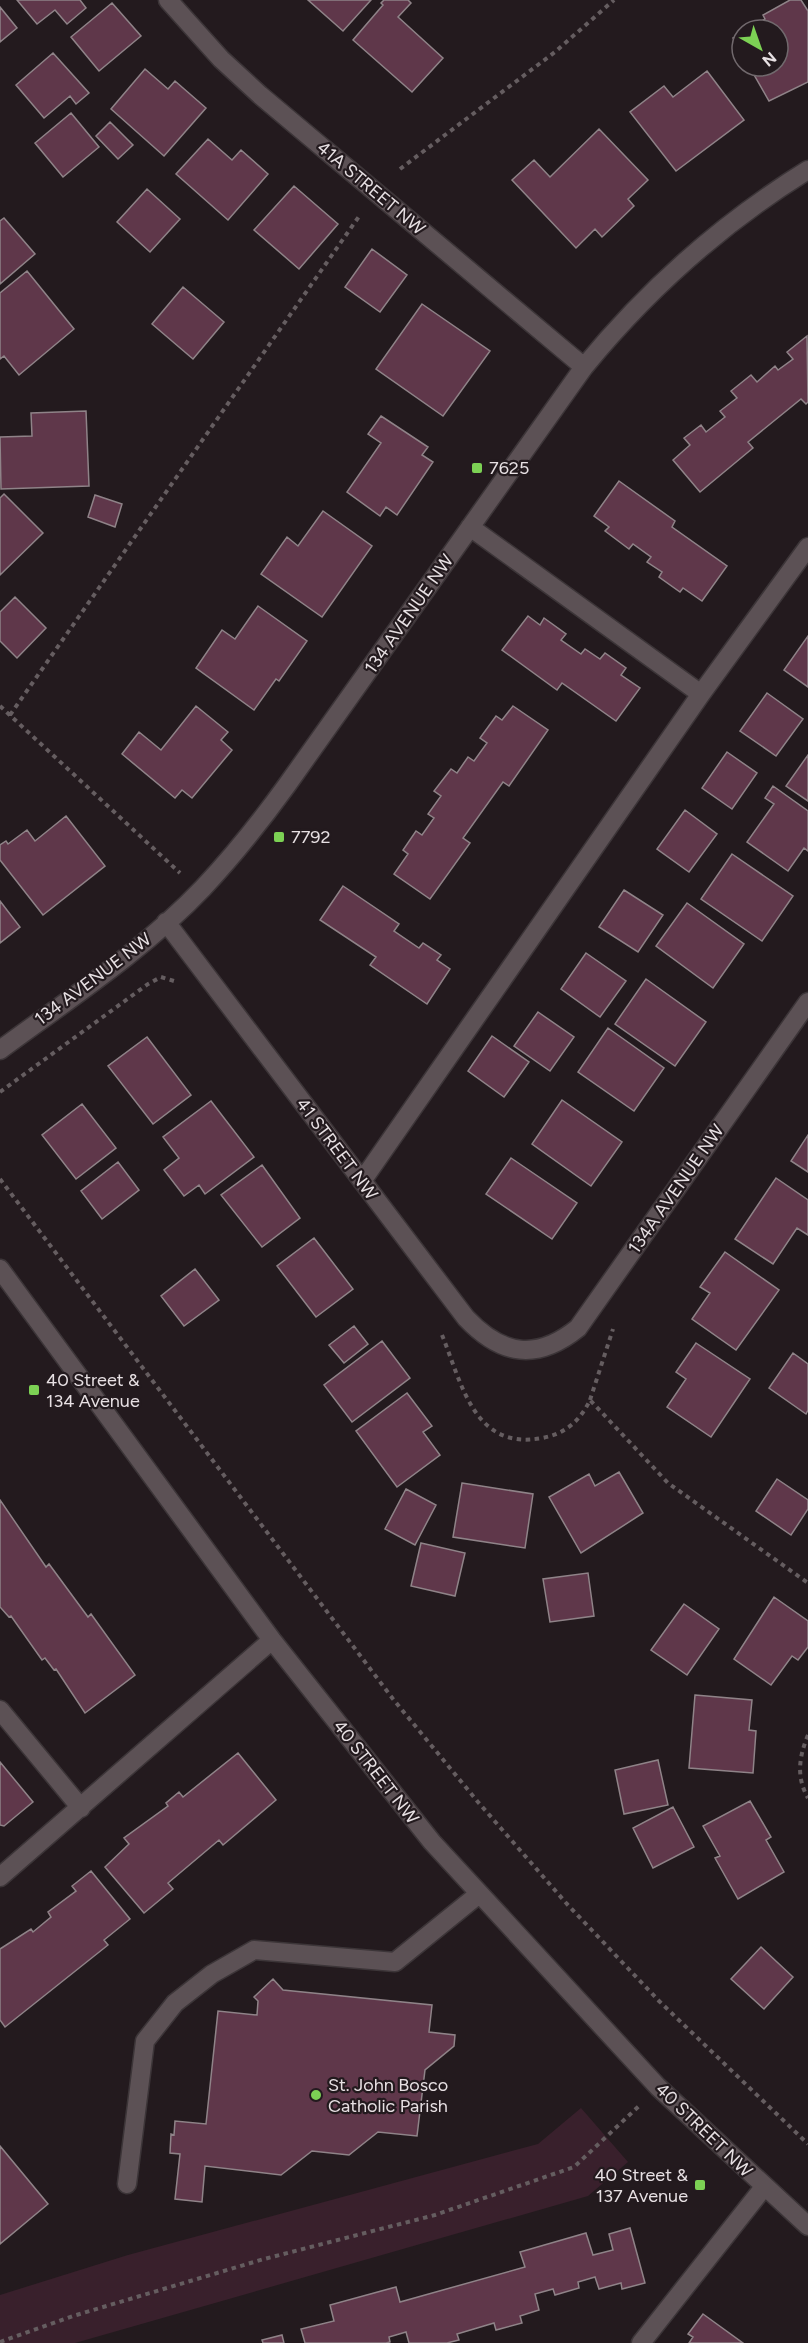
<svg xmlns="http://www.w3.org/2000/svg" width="808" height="2343" font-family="Figtree,sans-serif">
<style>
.green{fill:#39202c}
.building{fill:#5f374a;stroke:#8f8388;stroke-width:1.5}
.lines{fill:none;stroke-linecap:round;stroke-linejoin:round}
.minor-casing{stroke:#3c3538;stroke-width:21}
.path{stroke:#655d60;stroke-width:4;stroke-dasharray:4.5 4.5;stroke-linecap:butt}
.minor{stroke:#5c5155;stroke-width:18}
.poi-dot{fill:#7cd154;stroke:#231a1e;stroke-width:2}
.labels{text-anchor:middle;stroke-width:4.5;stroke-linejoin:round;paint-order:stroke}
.street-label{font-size:18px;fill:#e7e0e3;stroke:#231a1e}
.poi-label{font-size:18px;fill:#e7e0e3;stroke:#231a1e;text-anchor:start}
</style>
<rect width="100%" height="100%" fill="#231a1e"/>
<path class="green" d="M 581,2108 L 628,2162 L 588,2196 L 75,2343 L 0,2343 L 0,2295 L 128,2255 L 538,2144 Z"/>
<path class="building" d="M 17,0 L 80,0 L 86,8 L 67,24 L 55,10 L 37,24 Z
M 308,0 L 371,0 L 343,31 Z
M 384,0 L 408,0 L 411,3 L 398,17 L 443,58 L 412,92 L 353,40 L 383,5 L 381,3 Z
M 790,0 L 801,0 L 808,11 L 808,82 L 769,101 L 749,66 L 778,66 L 778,30 L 747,30 L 765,19 L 763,15 Z
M 112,3 L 141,36 L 99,71 L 71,37 Z
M 0,7 L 17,28 L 0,42 Z
M 742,33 L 742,54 L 733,38 Z
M 53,53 L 89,93 L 76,104 L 70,96 L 44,118 L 16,85 Z
M 145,69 L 168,89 L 175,81 L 206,108 L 164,156 L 111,109 Z
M 707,71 L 744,120 L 676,171 L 630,112 L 664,86 L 673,97 Z
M 71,113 L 99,147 L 63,177 L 35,143 Z
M 110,122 L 133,145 L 118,159 L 96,136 Z
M 599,129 L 648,180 L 628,199 L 634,206 L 602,237 L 595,229 L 576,248 L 512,180 L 534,160 L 550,177 Z
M 208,139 L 232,160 L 241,150 L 268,174 L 228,220 L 176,174 Z
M 294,186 L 338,224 L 299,269 L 254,230 Z
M 147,189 L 180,219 L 150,252 L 117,222 Z
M 4,218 L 35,254 L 0,284 L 0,221 Z
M 372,249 L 407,275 L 380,312 L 345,287 Z
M 27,271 L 74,329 L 19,375 L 4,356 L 0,359 L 0,293 Z
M 183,287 L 224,322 L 193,359 L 152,324 Z
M 422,304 L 490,351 L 443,416 L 376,369 Z
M 807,336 L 808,402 L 806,404 L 801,399 L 748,442 L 753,448 L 700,492 L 673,460 L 690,445 L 684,438 L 701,425 L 706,432 L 725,417 L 720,411 L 737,398 L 731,391 L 751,375 L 757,382 L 775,366 L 778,370 L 793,359 L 787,352 Z
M 86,411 L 89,486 L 1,489 L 0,437 L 32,436 L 31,413 Z
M 381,416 L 428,447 L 422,455 L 433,462 L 397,515 L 386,507 L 380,516 L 347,492 L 381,443 L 368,434 Z
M 619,481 L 675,521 L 672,527 L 727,566 L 702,601 L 683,588 L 680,592 L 659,577 L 662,572 L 647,562 L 651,557 L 633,544 L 629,549 L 605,531 L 609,527 L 594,516 Z
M 4,494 L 43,533 L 0,575 L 0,498 Z
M 95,495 L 122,504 L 115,527 L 88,517 Z
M 323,511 L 372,546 L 322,617 L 261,574 L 287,537 L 298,546 Z
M 15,597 L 46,628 L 17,658 L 0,641 L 0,612 Z
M 258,606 L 307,641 L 279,681 L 276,679 L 254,710 L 196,668 L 222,630 L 235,639 Z
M 528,616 L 540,625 L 544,618 L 566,634 L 561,640 L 581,654 L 585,649 L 600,659 L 605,653 L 626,668 L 621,675 L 640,688 L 616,721 L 562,683 L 557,690 L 502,650 Z
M 808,636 L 808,687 L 784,670 Z
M 767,693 L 803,719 L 776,756 L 740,731 Z
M 196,706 L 228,732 L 221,740 L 232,750 L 192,798 L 182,790 L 175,798 L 122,754 L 139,732 L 161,750 Z
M 513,706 L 548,730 L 509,786 L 503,782 L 463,838 L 470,843 L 430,899 L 394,874 L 408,854 L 403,850 L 416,831 L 422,835 L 434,818 L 428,814 L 441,796 L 434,791 L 451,769 L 457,773 L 468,757 L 474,761 L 487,743 L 480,738 L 496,716 L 502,720 Z
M 727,752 L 757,773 L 732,809 L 702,788 Z
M 808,755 L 808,801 L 786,786 Z
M 773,786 L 808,811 L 808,851 L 804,848 L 788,871 L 747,842 L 774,804 L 765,798 Z
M 685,810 L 717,834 L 689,872 L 657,849 Z
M 66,816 L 105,866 L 43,915 L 0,860 L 0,845 L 6,841 L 8,844 L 27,830 L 35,841 Z
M 732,854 L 793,896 L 762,941 L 701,899 Z
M 343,886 L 399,924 L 394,931 L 419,948 L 423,943 L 441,955 L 437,960 L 450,969 L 427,1004 L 370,965 L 376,957 L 320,920 Z
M 624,890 L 663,915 L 638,952 L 599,927 Z
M 0,901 L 20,927 L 0,943 Z
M 687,903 L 744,944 L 713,988 L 656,946 Z
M 586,953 L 626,981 L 600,1017 L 561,989 Z
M 646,979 L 706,1022 L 675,1066 L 615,1024 Z
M 538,1012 L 574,1037 L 550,1071 L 514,1046 Z
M 608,1028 L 664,1068 L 634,1111 L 578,1072 Z
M 492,1036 L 529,1062 L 504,1097 L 468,1071 Z
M 147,1037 L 191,1095 L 153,1124 L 108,1066 Z
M 562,1100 L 622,1142 L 591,1186 L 532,1144 Z
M 211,1101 L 254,1157 L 205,1194 L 199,1185 L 184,1196 L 164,1170 L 179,1158 L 163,1137 Z
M 82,1104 L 116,1148 L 76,1179 L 42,1135 Z
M 808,1135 L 808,1172 L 791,1161 Z
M 511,1158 L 577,1203 L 552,1239 L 486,1194 Z
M 118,1162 L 139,1190 L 102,1219 L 81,1191 Z
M 262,1165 L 300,1218 L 262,1247 L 221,1195 Z
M 776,1178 L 808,1200 L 808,1235 L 797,1228 L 773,1264 L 735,1239 Z
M 314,1238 L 353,1289 L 316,1317 L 277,1266 Z
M 725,1252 L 779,1290 L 736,1350 L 692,1319 L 710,1293 L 700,1287 Z
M 195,1269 L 219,1300 L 184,1326 L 161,1296 Z
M 354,1326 L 368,1344 L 344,1363 L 329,1345 Z
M 382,1341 L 410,1378 L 352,1422 L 324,1385 Z
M 696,1343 L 750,1379 L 711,1437 L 667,1407 L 686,1379 L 676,1372 Z
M 793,1353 L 808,1364 L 808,1410 L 806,1414 L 769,1388 Z
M 407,1393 L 432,1426 L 423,1432 L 440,1455 L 397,1487 L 356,1431 Z
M 619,1472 L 643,1513 L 581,1553 L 549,1497 L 589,1474 L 595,1486 Z
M 777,1479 L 808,1500 L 808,1509 L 791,1535 L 756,1511 Z
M 462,1483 L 533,1494 L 525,1548 L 453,1537 Z
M 406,1489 L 436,1505 L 415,1545 L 385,1529 Z
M 0,1500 L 46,1567 L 49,1564 L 88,1617 L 91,1614 L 135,1675 L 85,1713 L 56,1669 L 54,1670 L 45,1658 L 42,1660 L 11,1616 L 9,1617 L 0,1607 Z
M 421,1543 L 465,1553 L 455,1596 L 411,1586 Z
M 588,1573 L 594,1616 L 550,1622 L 543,1579 Z
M 774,1597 L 808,1621 L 808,1647 L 798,1660 L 792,1656 L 771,1685 L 734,1659 Z
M 684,1604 L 719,1629 L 687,1675 L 651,1650 Z
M 695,1695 L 752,1700 L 749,1730 L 756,1731 L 753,1773 L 689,1768 Z
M 238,1753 L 276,1800 L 223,1845 L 219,1840 L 168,1883 L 173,1889 L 144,1913 L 105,1867 L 129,1844 L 124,1838 L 168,1806 L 166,1803 L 179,1792 L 183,1797 Z
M 658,1760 L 668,1805 L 624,1814 L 615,1770 Z
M 0,1762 L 33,1802 L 4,1826 L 0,1825 Z
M 750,1801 L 771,1837 L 766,1840 L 784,1872 L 738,1899 L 715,1858 L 720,1856 L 703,1826 Z
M 673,1807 L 694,1847 L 653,1868 L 633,1828 Z
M 91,1871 L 130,1919 L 104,1940 L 108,1945 L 5,2027 L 0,2020 L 0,1949 L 31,1929 L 33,1932 L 51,1917 L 48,1912 L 76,1891 L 72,1886 Z
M 761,1947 L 793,1977 L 764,2009 L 731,1979 Z
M 273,1979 L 283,1990 L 432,2005 L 429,2032 L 455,2035 L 454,2046 L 425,2070 L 417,2136 L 378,2132 L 349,2155 L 312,2151 L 281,2175 L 205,2166 L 202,2202 L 175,2199 L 180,2154 L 170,2153 L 171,2134 L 174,2135 L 175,2121 L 206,2124 L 218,2011 L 257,2015 L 258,2001 L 254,1997 Z
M 0,2146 L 48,2204 L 0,2244 Z
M 630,2228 L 645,2283 L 622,2289 L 621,2283 L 599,2289 L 595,2277 L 578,2282 L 579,2288 L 555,2295 L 553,2289 L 535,2294 L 539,2310 L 520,2316 L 522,2323 L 496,2330 L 494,2323 L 457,2334 L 459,2340 L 447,2343 L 409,2343 L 406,2332 L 389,2337 L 390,2342 L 386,2343 L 305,2343 L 301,2329 L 334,2321 L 330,2305 L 396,2287 L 400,2302 L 525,2267 L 520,2252 L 586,2233 L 593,2255 L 613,2250 L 609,2234 Z
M 703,2314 L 743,2343 L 689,2343 L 693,2337 L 688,2334 Z
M 282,2335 L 284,2343 L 263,2343 L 262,2340 Z"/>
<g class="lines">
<g class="minor-casing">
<path id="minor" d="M 168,0 L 221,59 L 260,95 L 584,367
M 470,527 L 701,694
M 166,922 L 466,1318 C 502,1356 537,1361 578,1328 L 808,1002
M 0,1050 C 69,999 144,950 203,888 C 234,855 261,821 287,785 L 584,367 C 648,289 722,223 808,170
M 362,1181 L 701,694 L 808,547
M 0,1269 L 272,1640 L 432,1842 L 658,2087 L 808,2226
M 0,1710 L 81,1808
M 0,1877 L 272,1640
M 127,2184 L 145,2041 L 175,2003 L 212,1974 L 254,1950 L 395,1962 L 479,1894
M 641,2343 L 764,2187"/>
</g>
<path class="path" d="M 400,169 L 555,52 L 614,0
M 0,706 L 180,873
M 10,715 L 360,215
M 0,1092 L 148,984 L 161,977 L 174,981
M 0,1179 L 393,1699 L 478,1802 L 567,1904 L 659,2001 L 808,2144
M 442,1335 C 462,1384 474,1451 542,1438 C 565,1434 580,1421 590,1400 L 668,1483 L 808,1583
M 590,1400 L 613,1329
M 808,1735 C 799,1757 796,1777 808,1798
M 0,2342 L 73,2316 L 264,2259 L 435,2215 L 574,2167 L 639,2106"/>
<use href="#minor" class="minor"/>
</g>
<g class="poi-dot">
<rect x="471" y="462" width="12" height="12" rx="3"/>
<rect x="273" y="831" width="12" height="12" rx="3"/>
<rect x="28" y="1384" width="12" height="12" rx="3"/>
<circle cx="316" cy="2095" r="6"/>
<rect x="694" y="2179" width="12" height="12" rx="3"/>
</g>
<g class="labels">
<g class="street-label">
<text transform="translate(371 188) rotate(40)" y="6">41A STREET NW</text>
<text transform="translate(409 614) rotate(-55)" y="6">134 AVENUE NW</text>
<text transform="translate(93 979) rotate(-37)" y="6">134 AVENUE NW</text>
<text transform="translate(337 1149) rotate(53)" y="6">41 STREET NW</text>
<text transform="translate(676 1189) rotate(-55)" y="6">134A AVENUE NW</text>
<text transform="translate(376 1772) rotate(52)" y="6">40 STREET NW</text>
<text transform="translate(704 2130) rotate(44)" y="6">40 STREET NW</text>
</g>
<g class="poi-label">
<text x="489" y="474">7625</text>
<text x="291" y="843">7792</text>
<text x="46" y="1386">40 Street &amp;<tspan x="46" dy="21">134 Avenue</tspan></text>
<text x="328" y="2091">St. John Bosco<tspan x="328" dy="21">Catholic Parish</tspan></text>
<text x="688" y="2181" text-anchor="end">40 Street &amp;<tspan x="688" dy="21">137 Avenue</tspan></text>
</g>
</g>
<g transform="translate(760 48) rotate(140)"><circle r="28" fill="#231a1e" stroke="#71696d" stroke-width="1.5"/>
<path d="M0-4.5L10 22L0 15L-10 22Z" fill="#7cd154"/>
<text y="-9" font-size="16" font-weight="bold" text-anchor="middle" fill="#e7e0e3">N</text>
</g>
</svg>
